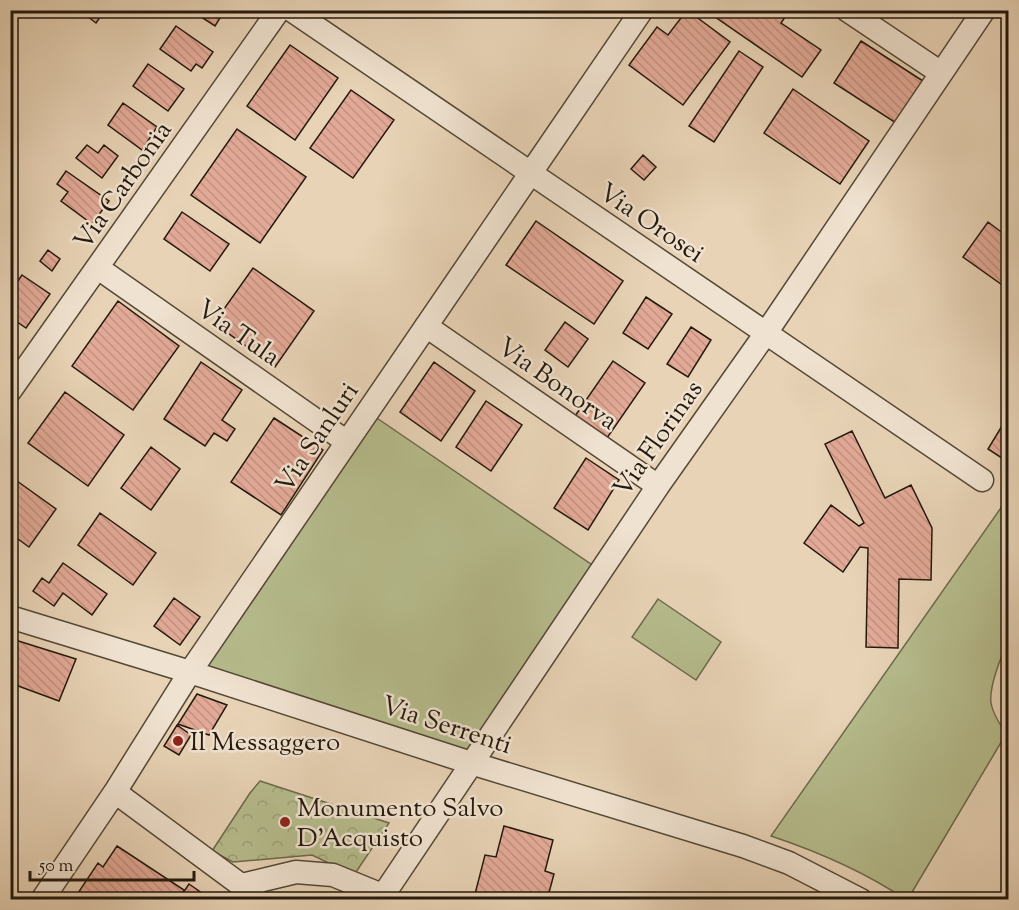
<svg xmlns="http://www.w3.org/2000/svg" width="1019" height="910" font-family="'Sorts Mill Goudy',serif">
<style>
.green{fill:#b6bc8d;stroke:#6c6a4c;stroke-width:1.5}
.forest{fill:url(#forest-crowns);stroke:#6c6a4c;stroke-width:1.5}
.building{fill:url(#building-back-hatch);stroke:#23190c;stroke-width:1.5}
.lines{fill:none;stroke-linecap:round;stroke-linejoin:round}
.minor-casing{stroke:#544836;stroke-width:25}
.minor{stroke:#f0e2d0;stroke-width:22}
.poi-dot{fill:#8f2418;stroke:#f0e2d0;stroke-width:2}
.labels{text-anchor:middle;stroke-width:5;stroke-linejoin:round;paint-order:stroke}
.street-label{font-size:26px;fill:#23190c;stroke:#f0e2d0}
.poi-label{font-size:26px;fill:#23190c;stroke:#f0e2d0;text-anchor:start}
</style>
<defs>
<pattern id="forest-crowns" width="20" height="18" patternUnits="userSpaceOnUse" patternTransform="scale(1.5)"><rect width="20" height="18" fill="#b6bc8d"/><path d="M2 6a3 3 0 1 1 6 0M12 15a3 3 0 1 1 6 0" fill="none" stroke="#9ca178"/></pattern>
<pattern id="building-back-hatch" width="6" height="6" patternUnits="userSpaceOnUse" patternTransform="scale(1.5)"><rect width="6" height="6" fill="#e3a997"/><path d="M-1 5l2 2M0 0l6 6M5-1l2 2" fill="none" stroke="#c29181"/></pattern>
</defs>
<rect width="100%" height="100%" fill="#e8d3b6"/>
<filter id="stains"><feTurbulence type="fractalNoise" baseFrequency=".00333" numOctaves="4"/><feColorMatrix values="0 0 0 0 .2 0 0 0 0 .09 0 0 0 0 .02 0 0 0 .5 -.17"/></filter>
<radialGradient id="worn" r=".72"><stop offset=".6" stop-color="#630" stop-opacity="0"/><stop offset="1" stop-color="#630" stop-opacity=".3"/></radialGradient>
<path class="green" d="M 368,412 L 601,571 L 471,763 L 190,672 Z
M 1005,502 L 1008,507 L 1008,644 C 1000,657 989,688 991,703 C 993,715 1000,724 1006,734 L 908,899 L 905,899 C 863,871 819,852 771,836 Z
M 658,599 L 721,642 L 696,680 L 632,637 Z"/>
<path class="forest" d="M 260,781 L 389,823 L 354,875 L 312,855 L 233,862 L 212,851 L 250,793 Z"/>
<path class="building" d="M 92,10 L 105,10 L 96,23 L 87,16 Z
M 197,10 L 225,10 L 215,26 L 195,13 Z
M 687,10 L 730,42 L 683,105 L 629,65 L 657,27 L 668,35 Z
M 705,10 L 756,10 L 760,13 L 762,10 L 783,10 L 787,14 L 781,23 L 821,50 L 802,77 Z
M 176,26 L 213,52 L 202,68 L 196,64 L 191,71 L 160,49 Z
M 861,41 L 923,81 L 896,123 L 834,83 Z
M 290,45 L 338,78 L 295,140 L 247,106 Z
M 739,51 L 763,67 L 714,142 L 689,126 Z
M 148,64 L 184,89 L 168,111 L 133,86 Z
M 793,89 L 869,141 L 840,184 L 764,133 Z
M 351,90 L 394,120 L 353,178 L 310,148 Z
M 123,103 L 157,127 L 142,150 L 108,125 Z
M 237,129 L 306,177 L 260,243 L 191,195 Z
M 87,145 L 98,153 L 104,145 L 118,156 L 102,178 L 76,158 Z
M 643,155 L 656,167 L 644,180 L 631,169 Z
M 66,171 L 109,201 L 92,224 L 61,201 L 68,192 L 57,184 Z
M 182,212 L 229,244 L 210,271 L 164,239 Z
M 536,221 L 623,281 L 594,324 L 506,265 Z
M 988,222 L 1008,237 L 1008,289 L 963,257 Z
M 48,250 L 60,259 L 52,271 L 40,261 Z
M 253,268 L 314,311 L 275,367 L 214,323 Z
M 22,275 L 50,294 L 26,328 L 10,317 L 10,292 Z
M 646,297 L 672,314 L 648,349 L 623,333 Z
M 118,301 L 179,346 L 133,410 L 72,366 Z
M 565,322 L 588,339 L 568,367 L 545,350 Z
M 691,327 L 711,340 L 688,377 L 667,364 Z
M 613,361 L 645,383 L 607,438 L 575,416 Z
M 201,362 L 242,390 L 222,420 L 235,429 L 227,441 L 214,433 L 205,446 L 164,419 Z
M 434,362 L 475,391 L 441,441 L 400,412 Z
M 65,392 L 124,435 L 88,486 L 28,443 Z
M 486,401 L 522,425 L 491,471 L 456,447 Z
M 1008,416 L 1008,462 L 988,449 Z
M 274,418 L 323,450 L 281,515 L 231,482 Z
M 852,431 L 885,498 L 911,485 L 932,528 L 931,580 L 899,579 L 898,648 L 866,647 L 868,548 L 860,547 L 843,572 L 804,543 L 831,505 L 859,526 L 864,523 L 825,444 Z
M 151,447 L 180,469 L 151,510 L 121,488 Z
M 586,458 L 619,480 L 588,530 L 554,508 Z
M 10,476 L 56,509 L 29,547 L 10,533 Z
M 100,513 L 156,553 L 133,585 L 78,545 Z
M 63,563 L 107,594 L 92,615 L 63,593 L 54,606 L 33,591 L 42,578 L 49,583 Z
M 174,598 L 200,617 L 180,645 L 154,626 Z
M 12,639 L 76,659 L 59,701 L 10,683 Z
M 197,694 L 227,705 L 209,735 L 178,724 Z
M 177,725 L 191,735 L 179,755 L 164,746 Z
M 504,826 L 553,840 L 545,871 L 554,874 L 547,900 L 494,900 L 475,894 L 485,855 L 496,857 Z
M 117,846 L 184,890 L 178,900 L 74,899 L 98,863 L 103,867 Z
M 189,884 L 212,900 L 178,900 Z"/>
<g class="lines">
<g class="minor-casing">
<path id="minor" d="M 291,10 L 982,480
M 847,10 L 941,73
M 98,268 L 347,442
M 426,326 L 658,486
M 10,391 L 279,10
M 10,617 L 190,672 L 471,763 L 743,846 L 789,863 L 861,900
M 115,792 L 253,894 L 256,900
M 242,885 L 296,872 L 333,875 L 382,895
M 42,900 L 115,792 L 190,672 L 642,10
M 380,900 L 658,486 L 766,333 L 984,10"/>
</g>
<use href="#minor" class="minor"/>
</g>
<g class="poi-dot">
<circle cx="178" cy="741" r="6"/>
<circle cx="285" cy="822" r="6"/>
</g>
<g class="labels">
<g class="street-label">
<text transform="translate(122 185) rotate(-55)" y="9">Via Carbonia</text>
<text transform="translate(652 222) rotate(34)" y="9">Via Orosei</text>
<text transform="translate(239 332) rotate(35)" y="9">Via Tula</text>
<text transform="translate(558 383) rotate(35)" y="9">Via Bonorva</text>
<text transform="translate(316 437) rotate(-56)" y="9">Via Sanluri</text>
<text transform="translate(657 438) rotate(-55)" y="9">Via Florinas</text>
<text transform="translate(447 724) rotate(18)" y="9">Via Serrenti</text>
</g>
<g class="poi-label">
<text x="190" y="750">Il Messaggero</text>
<text x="297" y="816">Monumento Salvo<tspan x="297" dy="30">D'Acquisto</tspan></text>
</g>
</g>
<rect width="1019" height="910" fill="none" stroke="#e8d3b6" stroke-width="36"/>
<rect x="12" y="12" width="995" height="886" fill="none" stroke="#23190c" stroke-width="3"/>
<rect x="18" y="18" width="983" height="874" fill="none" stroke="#23190c" stroke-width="1.5"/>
<path d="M30 871v9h164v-9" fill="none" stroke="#23190c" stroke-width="3"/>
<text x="39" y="871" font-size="18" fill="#23190c" stroke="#f0e2d0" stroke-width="4.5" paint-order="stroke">50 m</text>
<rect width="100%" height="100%" filter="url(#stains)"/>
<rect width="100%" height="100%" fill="url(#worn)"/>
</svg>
